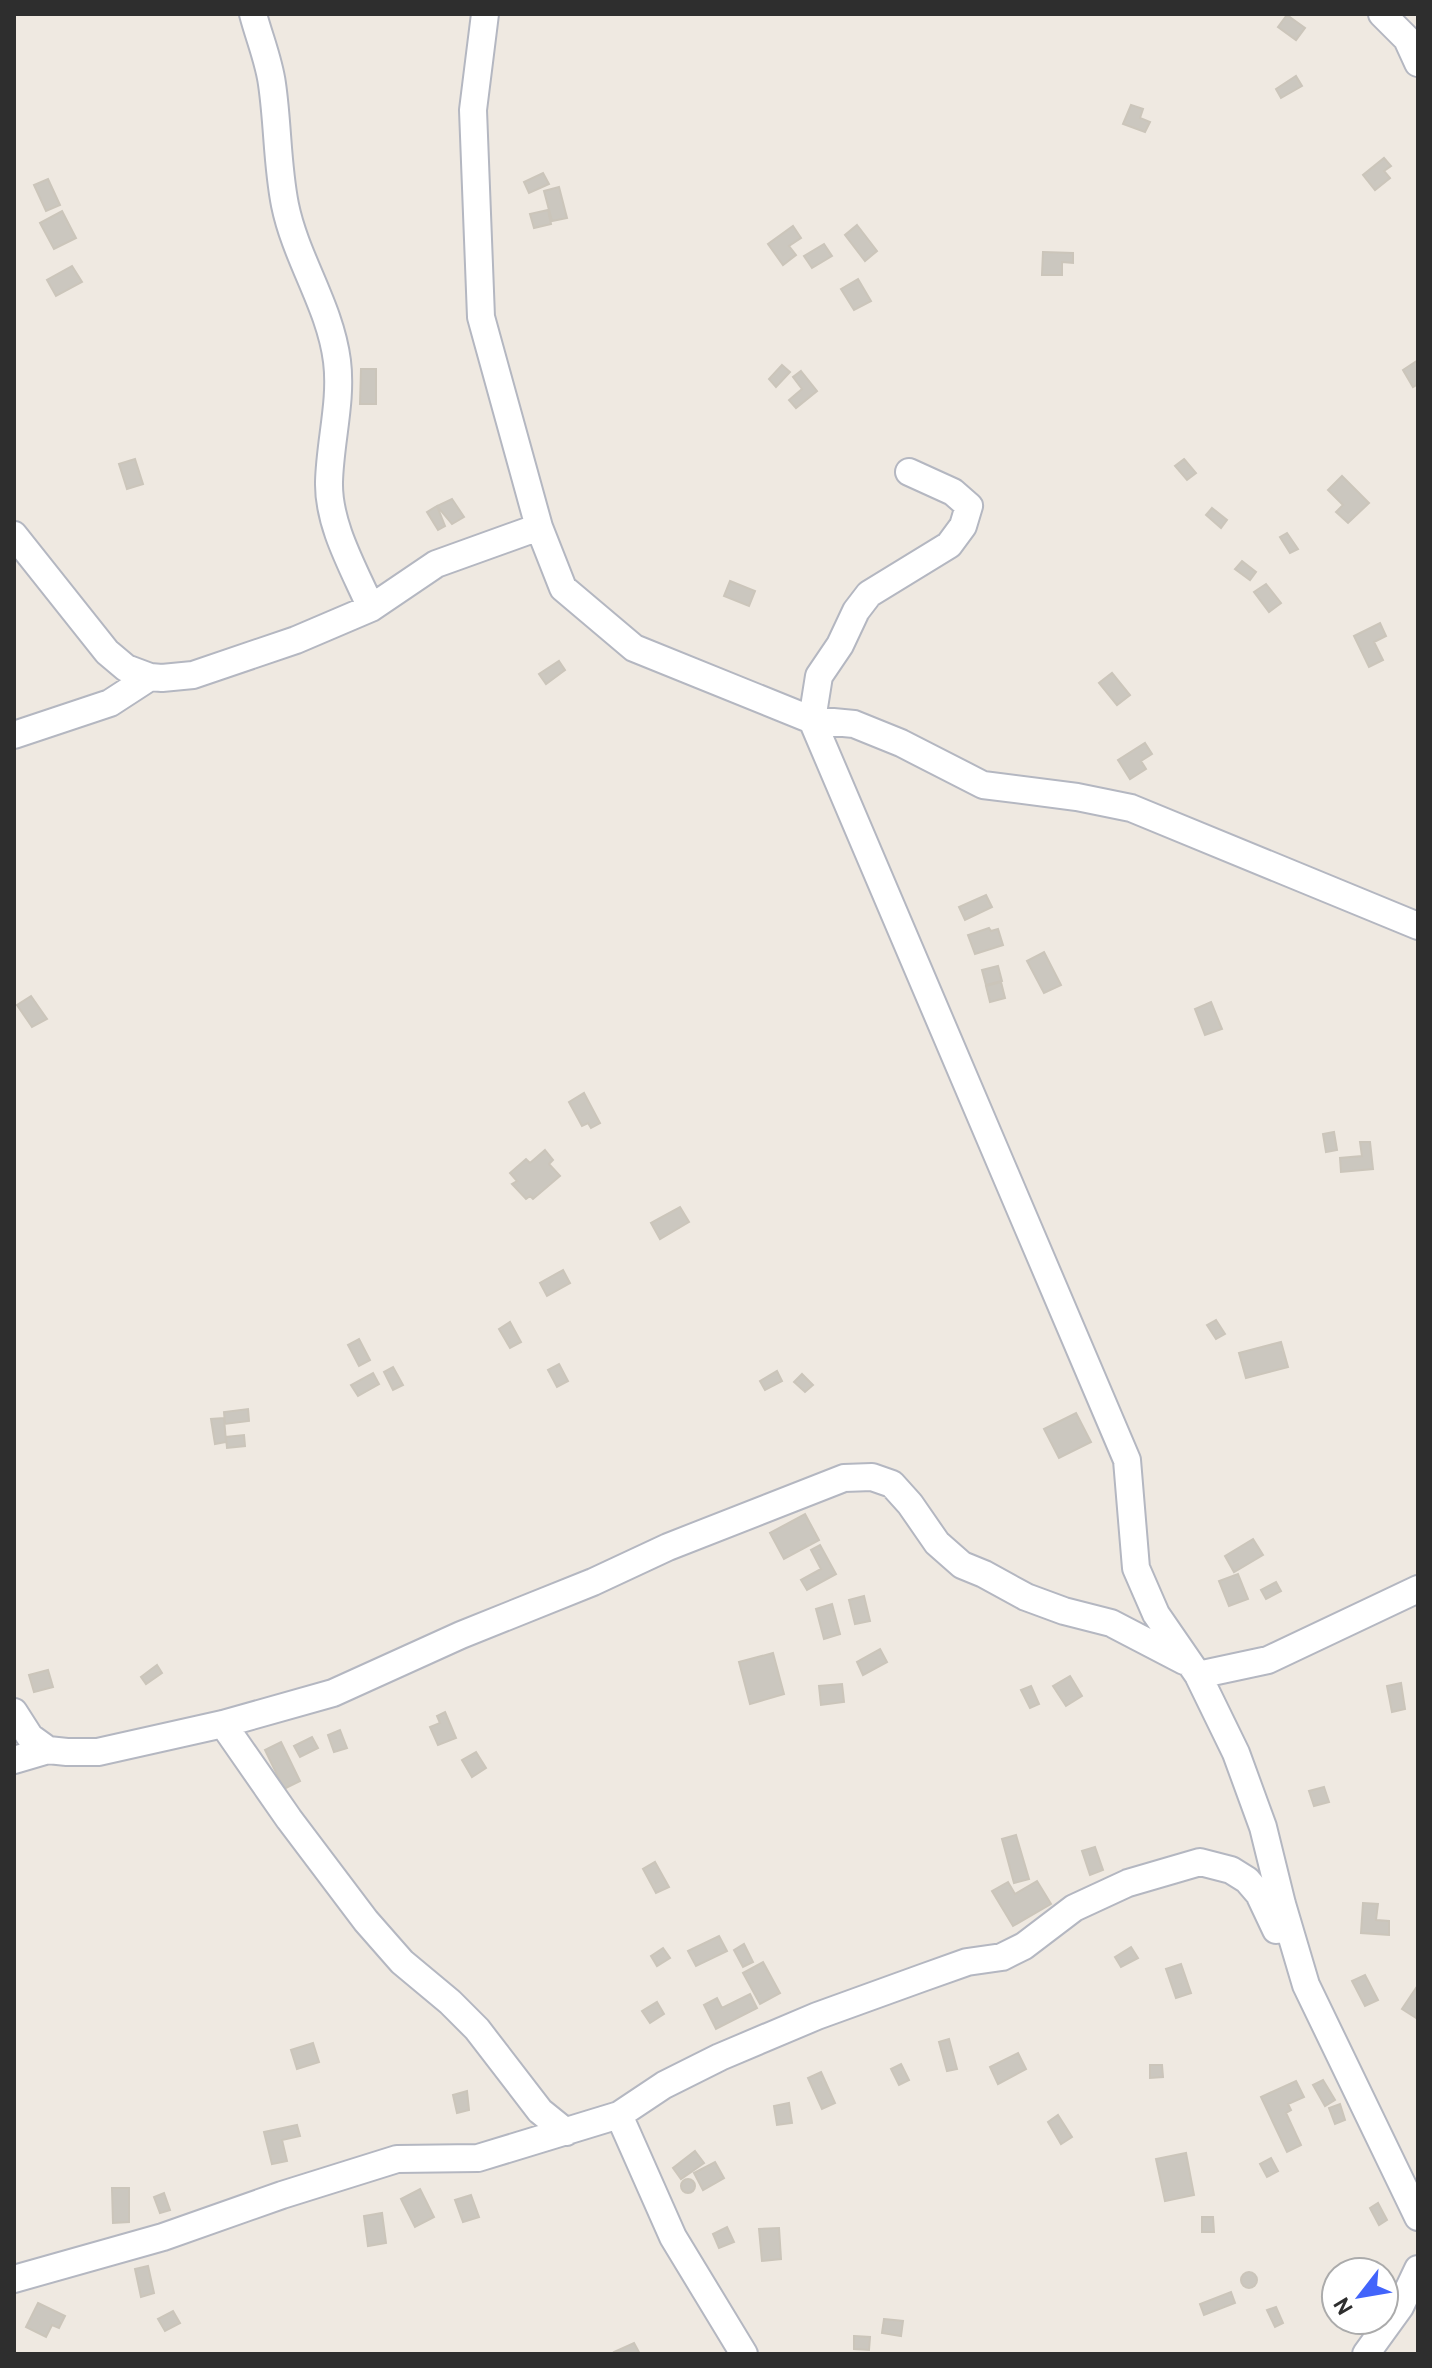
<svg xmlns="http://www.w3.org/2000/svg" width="1432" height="2368" font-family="Overpass,sans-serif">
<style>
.building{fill:#cbc7bf;stroke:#cbc5ba;stroke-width:2}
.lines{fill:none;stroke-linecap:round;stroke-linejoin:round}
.street-casing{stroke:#b4b7c1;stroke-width:30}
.street{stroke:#fff;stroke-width:26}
</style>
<rect width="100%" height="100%" fill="#efe9e1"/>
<path class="building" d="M 1287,15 L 1305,28 L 1296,40 L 1278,27 Z
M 1296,76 L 1302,86 L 1281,98 L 1276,89 Z
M 1131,105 L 1143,109 L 1140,118 L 1150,122 L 1145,132 L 1123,124 Z
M 1384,158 L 1391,166 L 1384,171 L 1390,178 L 1375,190 L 1363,175 Z
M 543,173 L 549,184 L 529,193 L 524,182 Z
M 48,179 L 60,205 L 46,211 L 34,185 Z
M 559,187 L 567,218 L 552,221 L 544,191 Z
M 548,210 L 551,224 L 534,228 L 530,214 Z
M 62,211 L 76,238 L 54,249 L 40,223 Z
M 857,225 L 877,251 L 865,261 L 845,235 Z
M 793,226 L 801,238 L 789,246 L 796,255 L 783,265 L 768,244 Z
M 824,244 L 832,256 L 812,268 L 804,256 Z
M 1043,252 L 1073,253 L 1073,263 L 1062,262 L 1062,275 L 1042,275 Z
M 72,266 L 82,282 L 56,296 L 47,280 Z
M 858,279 L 871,301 L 854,310 L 841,289 Z
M 1418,360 L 1418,384 L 1413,387 L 1403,370 Z
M 782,365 L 790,372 L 776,387 L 769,379 Z
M 361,369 L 376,369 L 376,404 L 360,404 Z
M 801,371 L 817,391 L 796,408 L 789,400 L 802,389 L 793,377 Z
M 135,459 L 143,484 L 127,489 L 119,464 Z
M 1184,459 L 1196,473 L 1187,480 L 1175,466 Z
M 1342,476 L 1369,503 L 1348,523 L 1336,512 L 1343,505 L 1328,490 Z
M 452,499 L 464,517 L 452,524 L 437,506 Z
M 437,506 L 445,526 L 438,530 L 427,512 Z
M 1212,508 L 1227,520 L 1221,528 L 1206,515 Z
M 1287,533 L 1298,549 L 1290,553 L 1280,537 Z
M 1242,561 L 1256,572 L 1250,580 L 1235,569 Z
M 730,581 L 755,591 L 749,606 L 724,596 Z
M 1266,584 L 1281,603 L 1269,612 L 1254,592 Z
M 1380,623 L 1386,636 L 1374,642 L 1383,660 L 1369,667 L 1354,636 Z
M 559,661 L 565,670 L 546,684 L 539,674 Z
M 1112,673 L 1130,695 L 1117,705 L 1099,683 Z
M 1145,743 L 1152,754 L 1141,761 L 1146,769 L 1130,779 L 1118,760 Z
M 986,895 L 992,907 L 965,920 L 959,907 Z
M 989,928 L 991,931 L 998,929 L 1003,945 L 975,954 L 968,935 Z
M 1044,952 L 1061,985 L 1044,993 L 1027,961 Z
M 998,966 L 1002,981 L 986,985 L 982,970 Z
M 1001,982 L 1005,998 L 990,1002 L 986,986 Z
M 31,996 L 47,1019 L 32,1027 L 17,1005 Z
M 1211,1002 L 1222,1029 L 1205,1035 L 1195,1009 Z
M 584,1093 L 600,1123 L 591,1128 L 588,1123 L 582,1126 L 569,1102 Z
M 1334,1132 L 1337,1150 L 1326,1152 L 1323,1134 Z
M 1360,1142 L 1370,1142 L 1373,1169 L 1341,1172 L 1340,1158 L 1362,1156 Z
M 545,1150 L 553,1160 L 549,1164 L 560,1176 L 533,1199 L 530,1196 L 526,1199 L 512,1184 L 517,1181 L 510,1173 L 526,1159 L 530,1163 Z
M 680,1207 L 689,1222 L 660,1239 L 651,1223 Z
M 563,1270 L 570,1283 L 547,1296 L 540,1283 Z
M 1216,1320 L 1225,1334 L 1216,1339 L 1207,1325 Z
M 510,1322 L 521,1342 L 510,1348 L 499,1329 Z
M 359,1339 L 370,1360 L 359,1366 L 348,1345 Z
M 1281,1342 L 1288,1367 L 1246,1378 L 1239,1353 Z
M 559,1364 L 568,1381 L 557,1387 L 548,1370 Z
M 393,1367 L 403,1385 L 393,1390 L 384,1372 Z
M 777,1371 L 782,1381 L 765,1390 L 760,1381 Z
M 373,1373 L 379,1384 L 358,1396 L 351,1385 Z
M 802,1374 L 813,1385 L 805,1392 L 794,1382 Z
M 248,1409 L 249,1421 L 225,1424 L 224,1412 Z
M 1076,1413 L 1091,1442 L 1059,1458 L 1044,1429 Z
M 224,1418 L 226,1442 L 215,1444 L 211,1419 Z
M 244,1435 L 245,1446 L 227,1448 L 226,1437 Z
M 805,1514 L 819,1540 L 784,1559 L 770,1533 Z
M 1253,1539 L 1263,1555 L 1234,1572 L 1225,1556 Z
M 820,1545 L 836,1574 L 807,1590 L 801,1580 L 821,1569 L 811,1550 Z
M 1238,1574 L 1248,1599 L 1229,1606 L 1219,1581 Z
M 1276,1582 L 1281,1591 L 1266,1599 L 1261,1590 Z
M 864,1596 L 870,1621 L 855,1624 L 849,1600 Z
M 832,1604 L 840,1634 L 824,1639 L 816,1609 Z
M 880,1649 L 887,1662 L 863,1675 L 857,1662 Z
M 773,1653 L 784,1694 L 750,1704 L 739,1662 Z
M 157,1665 L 162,1673 L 146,1684 L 141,1677 Z
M 48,1670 L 53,1687 L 34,1692 L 29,1675 Z
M 1070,1676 L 1082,1696 L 1066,1706 L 1053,1686 Z
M 1401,1683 L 1405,1709 L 1392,1712 L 1387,1686 Z
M 842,1684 L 844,1702 L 821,1705 L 819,1686 Z
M 1031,1686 L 1039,1704 L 1030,1708 L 1021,1690 Z
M 445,1712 L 456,1738 L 438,1745 L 430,1727 L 440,1723 L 437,1716 Z
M 340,1730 L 347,1748 L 334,1752 L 328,1735 Z
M 312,1737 L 318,1748 L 300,1757 L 294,1746 Z
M 281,1742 L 300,1781 L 284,1789 L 265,1750 Z
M 476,1752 L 486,1768 L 472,1777 L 462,1760 Z
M 1324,1787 L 1329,1802 L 1314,1806 L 1309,1791 Z
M 1016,1835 L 1029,1879 L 1014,1883 L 1002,1839 Z
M 1095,1847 L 1103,1870 L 1090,1875 L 1082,1851 Z
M 655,1862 L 669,1887 L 656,1893 L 643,1869 Z
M 1037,1881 L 1051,1904 L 1013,1926 L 992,1891 L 1008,1882 L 1015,1894 Z
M 1363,1903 L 1378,1904 L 1376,1920 L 1389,1921 L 1389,1935 L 1361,1933 Z
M 719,1936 L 727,1951 L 696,1966 L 688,1951 Z
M 744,1944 L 753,1962 L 743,1967 L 734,1950 Z
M 1131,1947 L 1138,1958 L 1121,1967 L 1115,1957 Z
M 663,1948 L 670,1958 L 657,1966 L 651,1956 Z
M 763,1962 L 780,1993 L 760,2004 L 743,1973 Z
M 1181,1964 L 1191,1993 L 1176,1998 L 1166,1969 Z
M 1365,1975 L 1378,2000 L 1365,2006 L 1352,1981 Z
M 1418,1985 L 1418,2015 L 1416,2018 L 1402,2009 Z
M 750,1994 L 757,2008 L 716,2029 L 704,2005 L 717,1998 L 722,2008 Z
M 657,2002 L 664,2014 L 650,2023 L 642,2011 Z
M 949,2039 L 957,2069 L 947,2071 L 939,2042 Z
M 313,2043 L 319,2062 L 297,2069 L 291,2050 Z
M 1018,2053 L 1026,2069 L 998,2084 L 990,2067 Z
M 901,2064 L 909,2080 L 899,2085 L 891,2069 Z
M 1150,2065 L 1162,2065 L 1163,2077 L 1150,2078 Z
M 821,2072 L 835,2103 L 822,2109 L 808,2078 Z
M 1323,2080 L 1335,2100 L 1325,2106 L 1313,2085 Z
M 1296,2081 L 1304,2097 L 1288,2104 L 1291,2110 L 1286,2113 L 1301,2145 L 1287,2152 L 1261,2097 Z
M 467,2091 L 469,2110 L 457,2113 L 453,2095 Z
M 789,2103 L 792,2123 L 777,2125 L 774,2106 Z
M 1340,2104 L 1345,2120 L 1335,2124 L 1329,2108 Z
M 1058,2115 L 1072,2137 L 1061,2144 L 1048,2122 Z
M 297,2125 L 300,2136 L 282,2140 L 287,2161 L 272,2164 L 264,2132 Z
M 695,2151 L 704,2163 L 681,2179 L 673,2168 Z
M 1186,2153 L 1194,2195 L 1165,2201 L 1156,2159 Z
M 1271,2158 L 1278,2171 L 1267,2177 L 1260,2164 Z
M 715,2162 L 724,2178 L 703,2190 L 694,2173 Z
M681 2186a7 7 0 1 1 14 0a7 7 0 1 1-14 0Z
M 112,2188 L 129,2188 L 129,2222 L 113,2223 Z
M 420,2189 L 434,2217 L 415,2227 L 401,2199 Z
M 164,2193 L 170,2210 L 160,2213 L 154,2197 Z
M 471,2195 L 479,2217 L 463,2222 L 455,2200 Z
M 1378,2203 L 1387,2220 L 1379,2225 L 1370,2208 Z
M 382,2213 L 386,2243 L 368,2246 L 364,2216 Z
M 1202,2217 L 1213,2217 L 1214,2232 L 1202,2232 Z
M 727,2227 L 734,2242 L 719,2248 L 713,2234 Z
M 779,2228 L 781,2259 L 762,2261 L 759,2229 Z
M 148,2266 L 154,2293 L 141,2297 L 135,2269 Z
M1241 2280a8 8 0 1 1 16 0a8 8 0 1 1-16 0Z
M 1231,2292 L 1235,2303 L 1204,2315 L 1200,2304 Z
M 38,2303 L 65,2316 L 59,2328 L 52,2325 L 46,2337 L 26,2327 Z
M 1276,2307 L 1283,2323 L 1275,2327 L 1267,2310 Z
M 173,2311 L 180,2323 L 165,2331 L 158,2319 Z
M 884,2319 L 903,2321 L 901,2336 L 882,2333 Z
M 854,2336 L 870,2337 L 869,2350 L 854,2349 Z
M 634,2343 L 640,2354 L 615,2354 L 614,2352 Z"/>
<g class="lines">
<g class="street-casing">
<path id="street" d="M 253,14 C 259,37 269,61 272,84 C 278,125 277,165 285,205 C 296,259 330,306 337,361 C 342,401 330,441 329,482 C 328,525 354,569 371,608
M 485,14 L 473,110 L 481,317 L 539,527 L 563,588 L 634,648 L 812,720 L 1127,1460 L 1136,1568 L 1156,1614 L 1198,1675 L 1236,1753 L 1263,1827 L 1282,1904 L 1306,1985 L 1418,2217
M 1382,14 L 1407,39 L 1418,63
M 909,472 L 953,492 L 969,506 L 963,526 L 949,545 L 869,594 L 856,611 L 840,645 L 819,676 L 812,720 L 854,724 L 901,743 L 983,785 L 1077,797 L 1131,808 L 1418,926
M 14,535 L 107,652 L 126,668 L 150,677 L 162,678 L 193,675 L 296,640 L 371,608 L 436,564 L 539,527
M 14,735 L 110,703 L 150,677
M 1198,1675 L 1268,1660 L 1418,1589
M 14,1712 L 30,1737 L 48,1750 L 67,1752 L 98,1752 L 223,1724 L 333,1693 L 461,1635 L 593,1582 L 668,1547 L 844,1478 L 872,1477 L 892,1484 L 910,1504 L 937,1543 L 962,1565 L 984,1574 L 1026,1597 L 1064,1611 L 1111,1623 L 1184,1661
M 223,1724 L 289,1819 L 366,1921 L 402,1962 L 450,2002 L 477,2029 L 540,2111 L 566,2132
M 14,1760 L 48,1750
M 619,2115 L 673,2237 L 744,2354
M 14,2279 L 163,2237 L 282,2195 L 397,2159 L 478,2158 L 619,2115 L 664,2085 L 720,2057 L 817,2016 L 922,1978 L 967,1962 L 1002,1957 L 1024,1946 L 1074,1908 L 1128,1883 L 1200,1862 L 1231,1870 L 1247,1880 L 1259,1894 L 1276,1930
M 1366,2354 L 1400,2307 L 1418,2269"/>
</g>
<use href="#street" class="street"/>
</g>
<rect width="1432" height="2368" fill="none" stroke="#2e2e2e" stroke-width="32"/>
<g transform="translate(1360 2296) rotate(239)"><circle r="38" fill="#ffffff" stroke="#ababab" stroke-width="2"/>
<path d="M0-6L14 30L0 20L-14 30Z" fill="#4264fb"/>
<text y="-12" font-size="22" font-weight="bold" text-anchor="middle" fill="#2e2e2e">N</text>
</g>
</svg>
